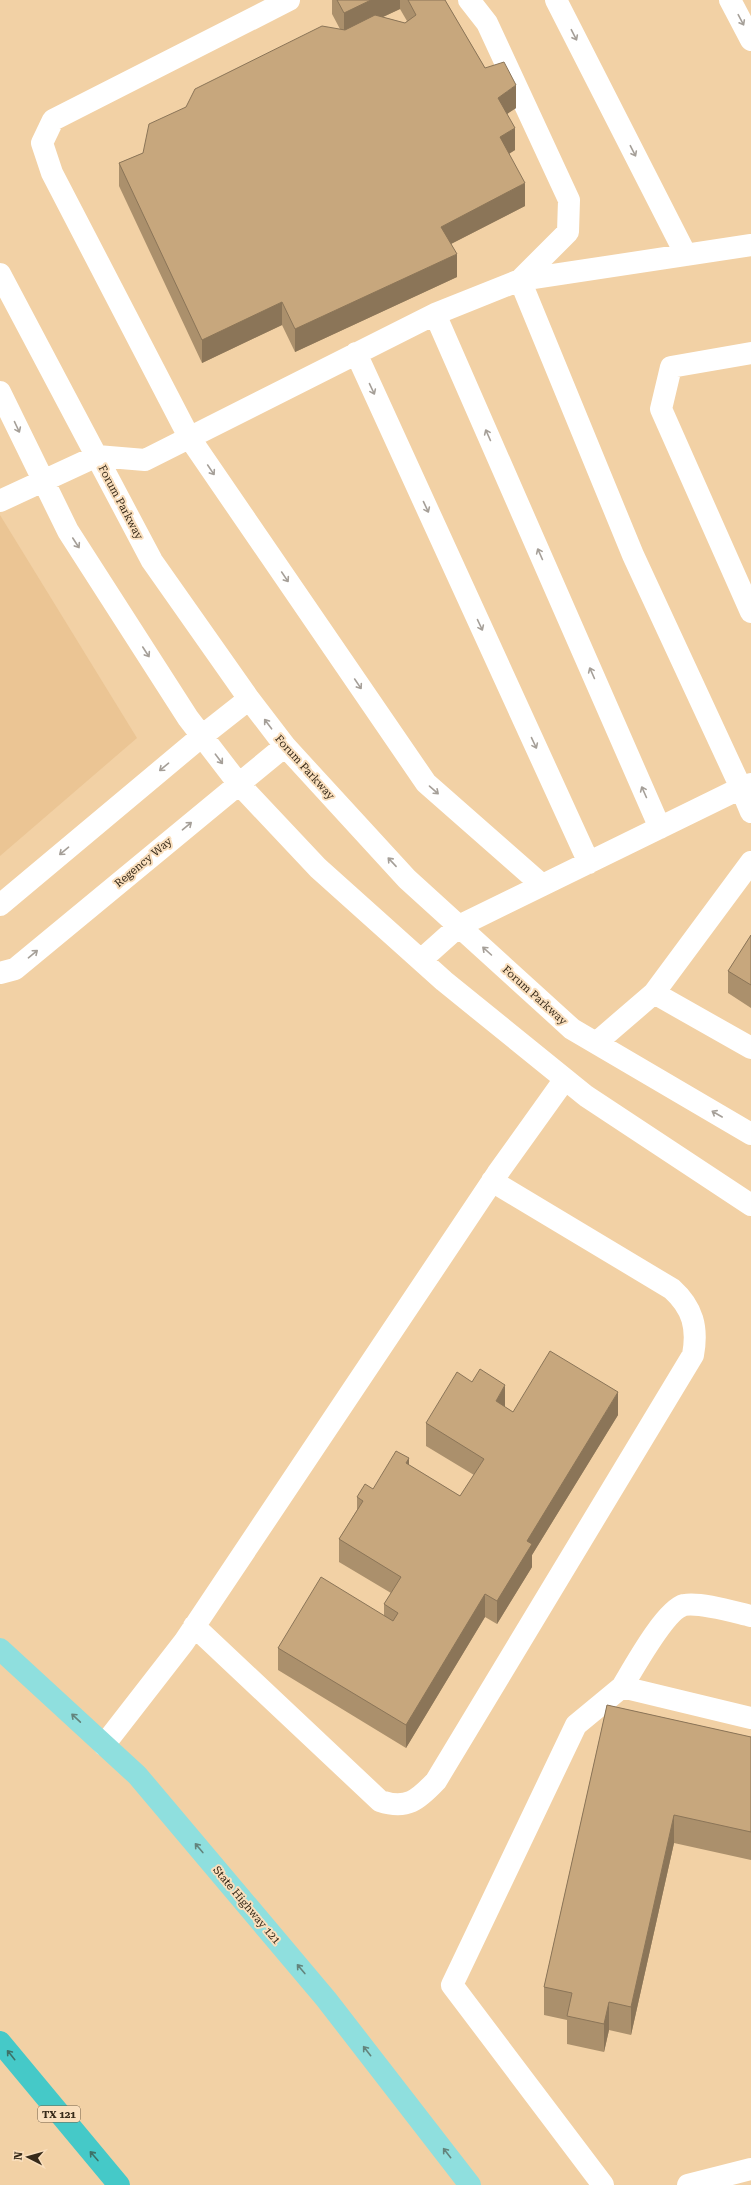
<svg xmlns="http://www.w3.org/2000/svg" width="751" height="2185" font-family="'Roboto Serif',serif">
<style>
.built{fill:#ebc594}
.lines{fill:none;stroke-linecap:round;stroke-linejoin:round}
.minor{stroke:#fff;stroke-width:22}
.major{stroke:#8fdfde;stroke-width:22}
.highway{stroke:#45c9c8;stroke-width:22}
.wall{fill:#ab906c;fill-rule:evenodd}
.shaded-wall{fill:#8b7558}
.building{fill:#c7a77d;stroke:#8b7558}
.oneway{stroke:#a59f98}
.oneway2{stroke:#63847c}
.oneway3{stroke:#3d7268}
.labels{text-anchor:middle;stroke-width:4;stroke-linejoin:round;paint-order:stroke}
.shield{fill:#fadfbd;stroke:#72604a;stroke-width:1}
.shield-label{font-size:10px;font-weight:bold;fill:#372a19}
.street-label{font-size:11px;fill:#372a19;stroke:#fadfbd}
</style>
<rect width="100%" height="100%" fill="#f2d1a5"/>
<path class="built" d="M 0,515 L 137,738 L 0,856 Z"/>
<g class="lines">
<path class="minor" d="M 289,0 L 53,120 L 42,143 L 52,173 L 189,437 L 426,783 L 542,885
M 469,0 L 487,23 L 569,200 L 568,232 L 520,280
M 556,0 L 686,255
M 730,0 L 751,40
M 0,274 L 152,561 L 249,699 L 285,746 L 407,879 L 572,1029 L 751,1134
M 520,280 L 633,555 L 741,788 L 751,784
M 435,314 L 660,828
M 356,353 L 589,863
M 751,353 L 671,367 L 661,409 L 751,612
M 0,392 L 68,531 L 188,718 L 238,783 L 318,868 L 444,981 L 586,1096 L 751,1205
M 0,501 L 97,456 L 145,460 L 435,314 L 520,280 L 751,245
M 751,862 L 654,993 L 751,1048
M 0,905 L 202,736 L 249,699
M 421,960 L 459,926 L 741,788 L 751,812
M 0,973 L 15,969 L 285,746
M 596,1043 L 654,993
M 194,1626 L 380,1801 C 407,1810 418,1800 436,1781 L 693,1355 C 698,1328 693,1308 672,1289 L 492,1181
M 622,1687 C 633,1669 665,1610 684,1605 C 701,1602 734,1612 751,1616
M 104,1745 L 184,1642 L 497,1174 L 565,1079
M 603,2185 L 452,1985 L 576,1725 L 622,1687 L 751,1718
M 688,2185 L 751,2169"/>
<path class="major" d="M 0,1649 L 137,1775 L 326,1999 L 470,2185"/>
<path class="highway" d="M 0,2042 L 119,2185"/>
</g>
<path class="wall" d="M 332,0 L 445,0 L 485,68 L 516,108 L 507,114 L 515,150 L 509,154 L 525,206 L 451,244 L 457,277 L 295,352 L 282,325 L 202,363 L 119,186 L 119,163 L 143,153 L 186,107 L 340,29 L 332,14 ZM 400,9 L 407,21 L 405,23 L 383,17 Z
M 751,935 L 751,1008 L 728,993 L 728,971 Z
M 505,1407 L 513,1412 L 618,1415 L 532,1555 L 532,1567 L 497,1624 L 485,1617 L 406,1748 L 278,1670 L 278,1648 L 384,1616 L 384,1604 L 391,1593 L 339,1562 L 339,1539 L 357,1510 L 357,1497 L 373,1489 L 409,1465 L 460,1496 L 474,1475 L 426,1446 L 426,1423 Z
M 607,1705 L 751,1737 L 751,1860 L 674,1843 L 631,2035 L 609,2030 L 604,2052 L 567,2044 L 567,2020 L 544,2015 L 544,1987 Z"/>
<path class="shaded-wall" d="M 371,0 L 400,0 L 400,9 L 344,35 L 344,13 Z
M 516,85 L 516,108 L 498,120 L 498,98 Z
M 515,128 L 515,150 L 500,159 L 500,137 Z
M 525,183 L 525,206 L 441,249 L 441,227 Z
M 457,254 L 457,277 L 295,352 L 295,329 Z
M 282,302 L 282,325 L 202,363 L 202,340 Z
M 505,1385 L 505,1408 L 496,1401 Z
M 618,1392 L 618,1415 L 532,1555 L 532,1567 L 497,1624 L 497,1601 L 527,1541 Z
M 409,1458 L 409,1481 L 406,1463 Z
M 485,1594 L 485,1617 L 406,1748 L 406,1725 Z
M 674,1815 L 674,1843 L 631,2035 L 631,2007 Z
M 609,2002 L 609,2030 L 604,2052 L 604,2024 Z"/>
<path class="building" d="M 337,0 L 371,0 L 344,13 Z
M 408,0 L 445,0 L 485,68 L 504,62 L 516,85 L 498,98 L 515,128 L 500,137 L 525,183 L 441,227 L 457,254 L 295,329 L 282,302 L 202,340 L 119,163 L 143,153 L 149,124 L 186,107 L 195,89 L 322,26 L 345,30 L 375,15 L 405,23 L 416,15 Z
M 751,935 L 751,985 L 728,971 Z
M 550,1351 L 618,1392 L 527,1541 L 532,1544 L 497,1601 L 485,1594 L 406,1725 L 278,1648 L 321,1577 L 393,1621 L 398,1613 L 384,1604 L 401,1577 L 339,1539 L 363,1501 L 357,1497 L 365,1484 L 373,1489 L 396,1451 L 409,1458 L 406,1463 L 460,1496 L 484,1459 L 426,1423 L 457,1372 L 472,1382 L 480,1369 L 505,1385 L 496,1401 L 513,1412 Z
M 607,1705 L 751,1737 L 751,1832 L 674,1815 L 631,2007 L 609,2002 L 604,2024 L 567,2016 L 572,1993 L 544,1987 Z"/>
<defs><path id="oneway-shaft" d="M-6 0H5M1.5-3L5.5 0L1.5 3" fill="none" stroke-width="1.6" stroke-linecap="round" stroke-linejoin="round"/></defs>
<g class="oneway">
<use href="#oneway-shaft" transform="translate(741 20) rotate(62)"/>
<use href="#oneway-shaft" transform="translate(574 35) rotate(63)"/>
<use href="#oneway-shaft" transform="translate(633 151) rotate(63)"/>
<use href="#oneway-shaft" transform="translate(372 389) rotate(65)"/>
<use href="#oneway-shaft" transform="translate(17 427) rotate(65)"/>
<use href="#oneway-shaft" transform="translate(488 435) rotate(-114)"/>
<use href="#oneway-shaft" transform="translate(211 470) rotate(56)"/>
<use href="#oneway-shaft" transform="translate(426 507) rotate(65)"/>
<use href="#oneway-shaft" transform="translate(76 543) rotate(57)"/>
<use href="#oneway-shaft" transform="translate(540 554) rotate(-114)"/>
<use href="#oneway-shaft" transform="translate(285 577) rotate(56)"/>
<use href="#oneway-shaft" transform="translate(480 625) rotate(65)"/>
<use href="#oneway-shaft" transform="translate(146 652) rotate(57)"/>
<use href="#oneway-shaft" transform="translate(592 673) rotate(-114)"/>
<use href="#oneway-shaft" transform="translate(358 684) rotate(56)"/>
<use href="#oneway-shaft" transform="translate(268 724) rotate(-127)"/>
<use href="#oneway-shaft" transform="translate(534 743) rotate(65)"/>
<use href="#oneway-shaft" transform="translate(219 759) rotate(53)"/>
<use href="#oneway-shaft" transform="translate(164 767) rotate(140)"/>
<use href="#oneway-shaft" transform="translate(434 790) rotate(41)"/>
<use href="#oneway-shaft" transform="translate(644 792) rotate(-114)"/>
<use href="#oneway-shaft" transform="translate(187 826) rotate(-40)"/>
<use href="#oneway-shaft" transform="translate(64 851) rotate(140)"/>
<use href="#oneway-shaft" transform="translate(392 862) rotate(-133)"/>
<use href="#oneway-shaft" transform="translate(487 951) rotate(-138)"/>
<use href="#oneway-shaft" transform="translate(33 954) rotate(-40)"/>
<use href="#oneway-shaft" transform="translate(717 1114) rotate(-150)"/>
</g>
<g class="oneway2">
<use href="#oneway-shaft" transform="translate(76 1718) rotate(-137)"/>
<use href="#oneway-shaft" transform="translate(199 1848) rotate(-130)"/>
<use href="#oneway-shaft" transform="translate(301 1969) rotate(-130)"/>
<use href="#oneway-shaft" transform="translate(367 2051) rotate(-128)"/>
<use href="#oneway-shaft" transform="translate(447 2153) rotate(-128)"/>
</g>
<g class="oneway3">
<use href="#oneway-shaft" transform="translate(11 2055) rotate(-129)"/>
<use href="#oneway-shaft" transform="translate(94 2156) rotate(-131)"/>
</g>
<g class="labels">
<rect class="shield" x="38" y="2106" width="42" height="16" rx="3"/>
<g class="shield-label">
<text x="59" y="2118">TX 121</text>
</g>
<g class="street-label">
<text transform="translate(121 502) rotate(62)" y="4">Forum Parkway</text>
<text transform="translate(305 767) rotate(48)" y="4">Forum Parkway</text>
<text transform="translate(143 862) rotate(-40)" y="4">Regency Way</text>
<text transform="translate(535 995) rotate(42)" y="4">Forum Parkway</text>
<text transform="translate(247 1905) rotate(50)" y="4">State Highway 121</text>
</g>
</g>
<g transform="translate(28 2157) rotate(276)" stroke="#fadfbd" stroke-width="3" paint-order="stroke">
<path d="M0-3L7 15L0 10L-7 15Z" fill="#372a19"/>
<text y="-6" font-size="11" font-weight="bold" text-anchor="middle" fill="#372a19">N</text>
</g>
</svg>
